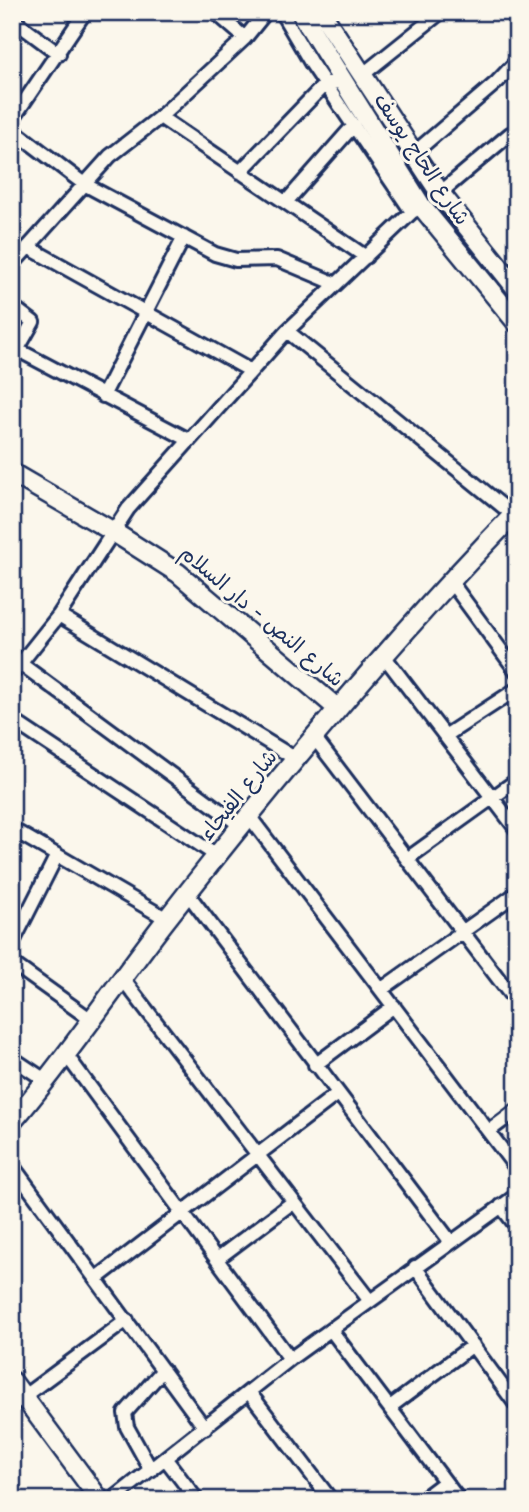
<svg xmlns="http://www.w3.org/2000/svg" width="529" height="1512" font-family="'Playpen Sans','Playpen Sans Arabic',sans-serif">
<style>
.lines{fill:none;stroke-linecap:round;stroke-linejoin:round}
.street-casing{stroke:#1b2f5e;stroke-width:18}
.secondary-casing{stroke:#1b2f5e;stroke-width:23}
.street{stroke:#fbf7ec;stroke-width:12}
.secondary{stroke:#fbf7ec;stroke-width:18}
.labels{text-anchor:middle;stroke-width:6;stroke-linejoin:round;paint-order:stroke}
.street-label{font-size:21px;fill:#1b2f5e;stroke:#fbf7ec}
</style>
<rect width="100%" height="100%" fill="#fbf7ec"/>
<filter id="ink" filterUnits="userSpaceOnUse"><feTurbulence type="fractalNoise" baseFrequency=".0143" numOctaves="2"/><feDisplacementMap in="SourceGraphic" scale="14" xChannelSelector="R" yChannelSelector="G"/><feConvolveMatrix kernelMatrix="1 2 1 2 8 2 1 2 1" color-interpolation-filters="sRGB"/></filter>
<g filter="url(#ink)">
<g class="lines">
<g class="street-casing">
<path id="street" d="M 215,12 L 245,38
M 281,12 L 311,63 L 412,212
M 12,19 L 59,54
M 361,76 L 441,12
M 160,117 L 366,257
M 12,120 L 85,12
M 12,129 L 84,184 L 215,254 L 236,260 L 277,259 L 334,283
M 414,153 L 497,82 L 517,61
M 240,172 L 326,83 L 334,83
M 440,193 L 510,134 L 517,132
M 286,202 L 354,125
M 28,247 L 251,371
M 12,265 L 110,156 L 160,117 L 245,38 L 266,12
M 12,306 L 33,322 L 12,359
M 287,331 L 517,518
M 18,350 L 189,440
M 103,396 L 184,237
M 451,582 L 517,672
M 59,615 L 296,759
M 384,656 L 517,830
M 21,664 L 241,826
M 12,674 L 59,615 L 128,509 L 287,331 L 412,212 L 422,207
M 12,720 L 217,856
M 445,736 L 517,689
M 314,737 L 517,1003
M 249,816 L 517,1169
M 12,829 L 167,919
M 407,859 L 517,780
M 188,894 L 450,1241
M 12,944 L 57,855
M 12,963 L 90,1019
M 122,978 L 370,1301
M 382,989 L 517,893
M 65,1053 L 290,1359
M 12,1058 L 45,1080
M 315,1065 L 394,1006
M 489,1131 L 517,1110
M 12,1165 L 205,1428
M 501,1206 L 517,1227
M 217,1259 L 293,1202
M 415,1267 L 517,1406
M 97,1278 L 337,1094
M 331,1330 L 459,1500
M 249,1392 L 331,1500
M 12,1405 L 127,1320
M 390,1407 L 473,1345
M 165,1458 L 197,1500
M 151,1470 L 127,1427 L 125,1413 L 163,1370
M 112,1500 L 290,1359 L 517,1195
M 421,1500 L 445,1482"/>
</g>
<g class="secondary-casing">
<path id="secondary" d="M 300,12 L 422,207 L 517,323
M 321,12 L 440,193 L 517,289
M 12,473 L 112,531 L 178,573 L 338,709
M 12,1122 C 67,1058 114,987 166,920 C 276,779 392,640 517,511
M 12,1381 L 100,1500"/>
</g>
<use href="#street" class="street"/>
<use href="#secondary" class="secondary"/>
</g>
</g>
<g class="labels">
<g class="street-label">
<text transform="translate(422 159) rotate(56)" y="7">شارع الحاج يوسف</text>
<text transform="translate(262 616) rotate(40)" y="7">شارع النص - دار السلام</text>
<text transform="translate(238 795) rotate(-51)" y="7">شارع الفيحاء</text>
</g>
</g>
<rect width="529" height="1512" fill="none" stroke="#fbf7ec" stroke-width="42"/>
<rect x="21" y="21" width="487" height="1470" fill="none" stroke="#1b2f5e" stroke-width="2.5" filter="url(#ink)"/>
</svg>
